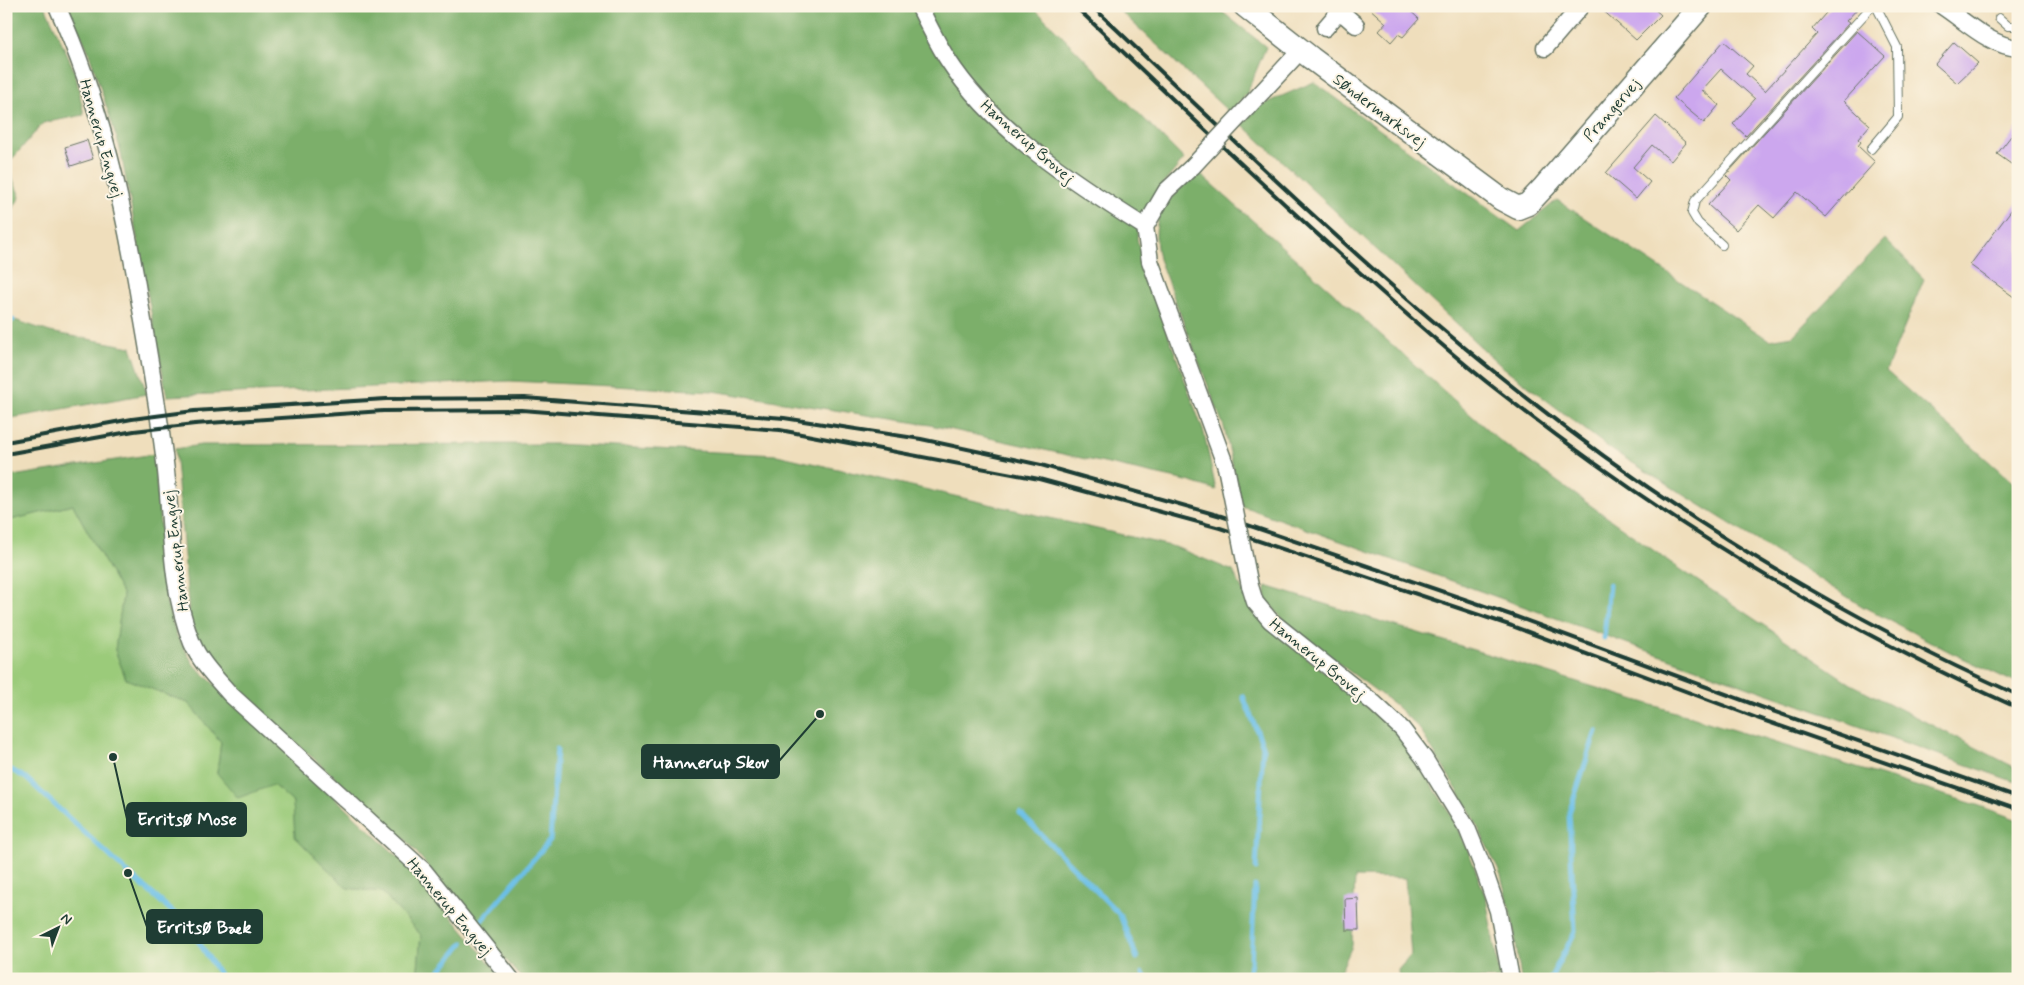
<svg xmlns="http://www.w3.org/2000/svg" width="2024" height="985" font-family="Mynerve,sans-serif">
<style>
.green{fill:#9bcb7a;stroke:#5d8457}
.forest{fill:#7caf6a;stroke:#4e764f}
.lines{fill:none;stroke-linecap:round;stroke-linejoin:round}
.stream{stroke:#6bbfe7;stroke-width:5}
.building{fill:#cca7ee}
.lane-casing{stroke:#687564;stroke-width:10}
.street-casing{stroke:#687564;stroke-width:19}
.secondary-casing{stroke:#687564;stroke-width:25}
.lane{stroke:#fff;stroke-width:8}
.street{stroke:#fff;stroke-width:16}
.secondary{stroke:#fff;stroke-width:22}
.rail{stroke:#1f3d34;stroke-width:4}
.street-bridge-casing{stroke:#687564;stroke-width:19;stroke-linecap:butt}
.street-bridge{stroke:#fff;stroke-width:16}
.labels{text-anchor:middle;stroke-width:4;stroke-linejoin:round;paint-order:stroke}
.street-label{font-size:16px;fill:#1f3d34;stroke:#fcf5e5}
.leader{fill:none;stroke:#1f3d34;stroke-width:2}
.callout-dot{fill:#1f3d34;stroke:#fcf5e5;stroke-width:2}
.callout{fill:#1f3d34;stroke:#1f3d34;stroke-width:2}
.callout-label{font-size:18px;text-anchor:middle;font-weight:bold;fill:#fff}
</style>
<rect width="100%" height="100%" fill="#fcf5e5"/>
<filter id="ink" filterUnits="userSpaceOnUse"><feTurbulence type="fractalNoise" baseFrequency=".02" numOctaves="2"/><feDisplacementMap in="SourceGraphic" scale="10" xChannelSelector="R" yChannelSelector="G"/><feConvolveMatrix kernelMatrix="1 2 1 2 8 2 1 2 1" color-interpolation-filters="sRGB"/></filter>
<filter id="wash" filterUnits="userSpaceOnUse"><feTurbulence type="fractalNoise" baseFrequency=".0096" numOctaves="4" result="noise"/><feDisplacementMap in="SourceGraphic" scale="20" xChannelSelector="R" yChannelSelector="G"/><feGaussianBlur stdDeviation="1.12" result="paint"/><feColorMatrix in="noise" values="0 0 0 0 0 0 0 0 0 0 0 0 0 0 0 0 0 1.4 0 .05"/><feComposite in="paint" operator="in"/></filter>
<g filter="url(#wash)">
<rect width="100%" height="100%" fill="#efdebc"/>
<path class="green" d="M 73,505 L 123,595 L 115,650 L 126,679 L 188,703 L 221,742 L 217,773 L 273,785 L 293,802 L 295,837 L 347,888 L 382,892 L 421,935 L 417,979 L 6,979 L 6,521 Z"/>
<path class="forest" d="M 6,6 L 45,6 L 75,72 L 84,115 L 43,123 L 7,165 L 20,197 L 6,219 Z
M 67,6 L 1032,6 L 1184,159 L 1159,189 L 1144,212 L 1138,227 L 1137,239 L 1149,282 L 1204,433 L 1216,490 L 1191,482 L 930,425 L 713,391 L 510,381 L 167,396 L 120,148 L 88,50 Z
M 1115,6 L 1215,6 L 1266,47 L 1246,95 L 1229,112 Z
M 1314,82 L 1519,231 L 1557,200 L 1769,340 L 1793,336 L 1885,239 L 1924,279 L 1886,371 L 2018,487 L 2018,684 L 1950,652 L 1862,606 L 1612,450 L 1499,364 L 1242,124 L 1259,106 Z
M 1198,172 L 1499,440 L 1674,565 L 1851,684 L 2018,769 L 2018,783 L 1242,506 L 1224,427 L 1159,259 C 1149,211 1165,203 1198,172 Z
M 6,317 L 50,332 L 131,347 L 147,394 L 6,419 Z
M 555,444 L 777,455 L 1175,547 L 1233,571 L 1254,614 L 1396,731 L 1447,808 L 1468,850 L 1486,898 L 1500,979 L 1399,979 L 1398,970 L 1411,955 L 1405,878 L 1355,877 L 1352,946 L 1337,979 L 522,979 L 407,841 L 245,698 L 213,666 L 195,634 L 189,613 L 175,449 L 201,445 Z
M 154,454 L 167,605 L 177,636 L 194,665 L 416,874 L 503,979 L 417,979 L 421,935 L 382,892 L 347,888 L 295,837 L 293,802 L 273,785 L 238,798 L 217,773 L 221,742 L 188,703 L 126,679 L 115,650 L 123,595 L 73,505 L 6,521 L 6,477 Z
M 1266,586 L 1977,805 L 2018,820 L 2018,979 L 1521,979 L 1513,923 L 1501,875 L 1469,809 L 1419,728 L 1394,704 L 1319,649 L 1280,616 L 1266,599 Z"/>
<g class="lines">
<path class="stream" d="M 6,323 L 13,320
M 1604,638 L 1609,584
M 1243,696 L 1263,746 L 1256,869
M 6,767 L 26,778 L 128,873 L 188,925 L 222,979
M 1020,813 L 1120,915 L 1137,958
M 482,920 L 550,840 L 557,749
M 1143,973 L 1146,979
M 433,979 L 463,943
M 1247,979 L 1251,963 L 1255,886
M 1550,979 L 1575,932 L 1569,813 L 1596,731"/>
</g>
<g id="blocks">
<path class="building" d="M 1367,6 L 1405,6 L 1419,19 L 1403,37 L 1398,34 L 1391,42 L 1379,31 L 1386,23 Z
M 1598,6 L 1651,6 L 1661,15 L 1636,40 Z
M 1832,6 L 1860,6 L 1846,21 L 1849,23 L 1746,136 L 1733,124 L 1755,99 L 1721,69 L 1702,90 L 1719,105 L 1704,123 L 1674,98 L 1724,41 L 1753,66 L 1746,74 L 1765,91 L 1817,34 L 1812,29 Z
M 1857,31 L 1885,56 L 1844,101 L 1870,125 L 1858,139 L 1861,142 L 1858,146 L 1875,162 L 1826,217 L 1797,192 L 1774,218 L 1759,205 L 1736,230 L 1708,205 L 1731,180 L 1726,175 Z
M 1954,42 L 1978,63 L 1957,83 L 1935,64 Z
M 1656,116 L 1686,143 L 1671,161 L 1652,145 L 1633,167 L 1650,182 L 1636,199 L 1606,173 Z
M 2018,127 L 2018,169 L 1997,154 Z
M 87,140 L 93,159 L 71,166 L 65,147 Z
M 2018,201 L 2018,300 L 1970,265 Z
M 1358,898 L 1359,930 L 1346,930 L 1345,899 Z"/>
</g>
</g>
<g filter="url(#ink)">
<use href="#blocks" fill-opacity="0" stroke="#687564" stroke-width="1"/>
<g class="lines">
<g class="lane-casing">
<path id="lane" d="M 1999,18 L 2008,26 L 2018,26
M 1871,149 L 1898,117 L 1897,47 L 1876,6
M 1722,245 L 1698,223 L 1692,213 L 1695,201 L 1872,6"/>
</g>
<g class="street-casing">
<path id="street" d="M 57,6 C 101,104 125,209 142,315 C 151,367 160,419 166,471 C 172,527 170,590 192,643 C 200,662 216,678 230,694 L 424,871 L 511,979
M 919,6 C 928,24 937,43 948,60 C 994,131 1075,183 1145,227
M 1942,6 C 1965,21 1990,46 2018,48
M 1340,11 L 1356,25
M 1325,28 L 1344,6
M 1545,48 L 1581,6
M 1262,92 L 1301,50
M 1193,166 L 1166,191 L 1145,227 L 1150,261 L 1226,467
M 1250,586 L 1255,602 L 1270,620 L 1375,704 L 1402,729 L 1424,758 L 1467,828 L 1484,870 L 1498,911 L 1511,979"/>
</g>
<g class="secondary-casing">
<path id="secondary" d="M 1245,6 L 1311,58 L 1501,199 L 1518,208 L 1528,204 L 1544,187 L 1701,6"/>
</g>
<use href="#lane" class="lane"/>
<use href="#street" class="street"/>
<use href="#secondary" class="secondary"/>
<path class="rail" d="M 1075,6 C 1168,95 1261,184 1357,270 C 1403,311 1448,352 1497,390 C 1658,516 1831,624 2018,708
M 1092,6 C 1226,133 1358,263 1502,378 C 1659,505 1834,613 2018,695
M 6,442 L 132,419 L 194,411 L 386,399 L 525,398 L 784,418 L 921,439 L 1041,465 L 1221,516 L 1514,616 L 1761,707 L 2018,797
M 6,454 L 134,431 L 195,424 L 383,411 L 522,410 L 780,430 L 1039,479 L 1220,528 L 1512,626 L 1757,718 L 2018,809"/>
<g class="street-bridge-casing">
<path id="street-bridge" d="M 1193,166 L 1262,92
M 1226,467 L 1250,586"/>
</g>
<use href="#street-bridge" class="street-bridge"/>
</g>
</g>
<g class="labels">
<g class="street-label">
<text transform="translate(1611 109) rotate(-49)" y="6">Prangervej</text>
<text transform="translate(1380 110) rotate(37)" y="6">Søndermarksvej</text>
<text transform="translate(102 138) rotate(74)" y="6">Hannerup Engvej</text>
<text transform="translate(1028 141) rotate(41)" y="6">Hannerup Brovej</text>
<text transform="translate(175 551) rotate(-97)" y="6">Hannerup Engvej</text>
<text transform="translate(1318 658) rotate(39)" y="6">Hannerup Brovej</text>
<text transform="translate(450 906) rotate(50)" y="6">Hannerup Engvej</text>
</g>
</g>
<path class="leader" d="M820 714L779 761M113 757L127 819M128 873L147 927"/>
<g class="callout-dot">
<circle cx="820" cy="714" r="5"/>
<circle cx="113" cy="757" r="5"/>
<circle cx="128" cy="873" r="5"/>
</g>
<g class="callout">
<rect x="642" y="745" width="137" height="33" rx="5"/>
<rect x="127" y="803" width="119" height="33" rx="5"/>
<rect x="147" y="910" width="115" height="33" rx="5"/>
</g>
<g class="callout-label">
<text x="711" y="768">Hannerup Skov</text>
<text x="187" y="825">Erritsø Mose</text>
<text x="204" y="933">Erritsø Bæk</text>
</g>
<rect width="2024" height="985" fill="none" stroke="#fcf5e5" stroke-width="25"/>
<g transform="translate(58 928) rotate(42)" stroke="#fcf5e5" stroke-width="4" paint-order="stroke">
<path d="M0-4L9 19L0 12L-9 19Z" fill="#1f3d34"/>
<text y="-8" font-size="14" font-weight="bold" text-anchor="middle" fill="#1f3d34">N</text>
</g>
</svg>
